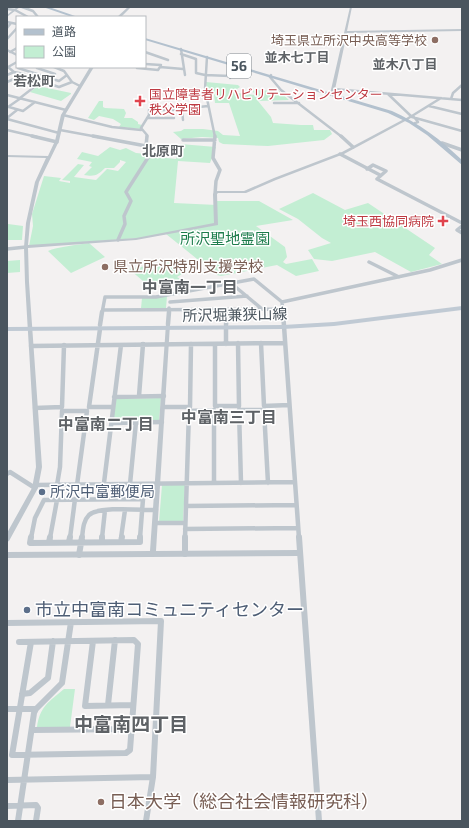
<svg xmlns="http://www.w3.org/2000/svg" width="469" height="828" font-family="'Exo 2','Noto Sans JP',sans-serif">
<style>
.green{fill:#c3eed3}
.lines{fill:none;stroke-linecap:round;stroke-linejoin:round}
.minor-far3{stroke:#bec6cd;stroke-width:2.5}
.minor-far2{stroke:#bec6cd;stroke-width:3.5}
.minor-far1{stroke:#bec6cd;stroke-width:4.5}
.minor{stroke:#bec6cd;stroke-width:6}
.tertiary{fill:#bec6cd;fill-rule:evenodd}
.secondary{fill:#c0cad4;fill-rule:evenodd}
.primary{fill:#b3c1ce;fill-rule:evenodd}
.education-dot{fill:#8d6e63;stroke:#fff;stroke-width:1.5}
.health-dot{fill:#e0444e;stroke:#fff;stroke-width:1.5}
.service-dot{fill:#5c6f8a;stroke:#fff;stroke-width:1.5}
.labels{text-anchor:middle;stroke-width:3;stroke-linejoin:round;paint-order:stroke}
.far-education-label{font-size:13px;fill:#785e54;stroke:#fff;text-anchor:end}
.far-neighbourhood-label{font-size:13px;font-weight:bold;fill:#5e6266;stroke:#fff}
.far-health-label{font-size:13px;fill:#be3a42;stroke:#fff;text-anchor:start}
.shield{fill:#fff;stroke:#80888e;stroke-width:1}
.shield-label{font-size:14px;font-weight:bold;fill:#4a555e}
.far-quarter-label{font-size:14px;font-weight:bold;fill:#5e6266;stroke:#fff}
.park-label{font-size:15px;fill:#1d7d4c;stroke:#fff}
.education-label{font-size:15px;fill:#785e54;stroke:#fff;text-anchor:start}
.street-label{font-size:15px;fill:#4a555e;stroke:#fff}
.service-label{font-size:15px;fill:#4e5e75;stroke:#fff;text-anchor:start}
.neighbourhood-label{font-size:16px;font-weight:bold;fill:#5e6266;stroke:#fff}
.near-service-label{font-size:18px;fill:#4e5e75;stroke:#fff;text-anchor:start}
.near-education-label{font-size:18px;fill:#785e54;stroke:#fff;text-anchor:start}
.near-neighbourhood-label{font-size:19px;font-weight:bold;fill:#5e6266;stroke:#fff}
</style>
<rect width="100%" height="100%" fill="#f3f1f1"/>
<path class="green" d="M 206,82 L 238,85 L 240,87 L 237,89 L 237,93 L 255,95 L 252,90 L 279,91 L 289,100 L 258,101 L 271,117 L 273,123 L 301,125 L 313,125 L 314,130 L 330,130 L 332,134 L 324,140 L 268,146 L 223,144 L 219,142 L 218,138 L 202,137 L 181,139 L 173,132 L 181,131 L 184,129 L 203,129 L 218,131 L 223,135 L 240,136 L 229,103 L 215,103 L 214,95 L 207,92 Z
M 38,86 L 71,93 L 71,94 L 61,101 L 30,92 Z
M 99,101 L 103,101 L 103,107 L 105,108 L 124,109 L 126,113 L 124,118 L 132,118 L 138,122 L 138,124 L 142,125 L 143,128 L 141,129 L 119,127 L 121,124 L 113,119 L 99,116 L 94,120 L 88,118 Z
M 180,144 L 216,147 L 210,163 L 178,161 L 174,203 L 217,205 L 217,201 L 259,201 L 293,220 L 256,226 L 285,247 L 287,257 L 283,262 L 286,264 L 312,259 L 319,271 L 296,276 L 277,265 L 221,276 L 217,275 L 166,234 L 139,238 L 29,246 L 33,226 L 32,214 L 44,176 L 61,178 L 59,181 L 70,183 L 70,181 L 62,180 L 78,164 L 84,165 L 74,177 L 96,180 L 107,169 L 118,171 L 126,162 L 120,160 L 120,162 L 114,168 L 105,168 C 98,175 95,177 84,175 L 92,167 L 89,166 L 92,162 L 77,159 L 82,152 L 98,156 L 110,147 L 120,150 L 126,148 L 136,153 L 147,154 L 147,156 L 176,159 L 179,152 L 186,152 L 179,152 Z
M 313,193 L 345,210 L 368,203 L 435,248 L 429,255 L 442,264 L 411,272 L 375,252 L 332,261 L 314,259 L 308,250 L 331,243 L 322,238 L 298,219 L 279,209 Z
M 8,224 L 23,226 L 22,240 L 7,240 L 7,226 Z
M 89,243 L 105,257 L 71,273 L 48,251 C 57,247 77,245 89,243 Z
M 20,260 L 20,272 L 7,273 L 7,261 Z
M 174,261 L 177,263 L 173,266 L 182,274 L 177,277 L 182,280 L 150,287 L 129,269 Z
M 167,296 L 166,308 L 141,308 L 142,298 Z
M 161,398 L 159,421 L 113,421 L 116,399 Z
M 162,485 L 185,485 L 183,521 L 159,522 Z
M 64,689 L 75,689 L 70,727 L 37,727 C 40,706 49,702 64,689 Z"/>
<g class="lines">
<path class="minor-far3" d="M 22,7 L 33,11 L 38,17
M 7,9 L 15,10 L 28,17
M 7,22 L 17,24
M 7,28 L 11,23
M 7,39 L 17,28
M 181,49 L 185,75
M 7,50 L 17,55
M 10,52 L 17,48
M 145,52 L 168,60
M 181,54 L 196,59 L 196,73 L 205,75 L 230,76 L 230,78
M 207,57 L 205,89 L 215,137
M 145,64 L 161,65 L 160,67
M 20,67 L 18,68 L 59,81 L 67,75
M 54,67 L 64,71 L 72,82 L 80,86
M 138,67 L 137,68 L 158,70 L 160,67 L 183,69
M 37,68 L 55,74 L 49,78
M 14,72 L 8,67 L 17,62
M 7,75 L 14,72 L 24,74
M 271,75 L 270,77 L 281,90 L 342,137
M 7,82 L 23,75 L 59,87 L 72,82
M 333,89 L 462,100
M 388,94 L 412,117 L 462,131
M 7,95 L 66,110
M 20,98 L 42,81
M 451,99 L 453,93 L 462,85
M 274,103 L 299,103
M 429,106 L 462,114
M 8,107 L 21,98
M 9,107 L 23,111 L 35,102
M 182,109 L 183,120
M 63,115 L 112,127 L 141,130
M 414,117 L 418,122 L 415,123
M 7,118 L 17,110
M 147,118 L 174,118
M 7,119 L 59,133
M 407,119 L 441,98
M 7,130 L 37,137
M 60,130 L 98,137
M 147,137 L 147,135 L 141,128 L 149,115 L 149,110 L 172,110 L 208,106"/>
<path class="minor-far2" d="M 32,136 L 57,142
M 93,136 L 146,146
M 215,136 L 213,158 L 220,170 L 216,181 L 215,194
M 341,136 L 353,147
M 183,140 L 215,140
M 442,143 L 462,150
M 340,154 L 380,175
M 367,169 L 373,165 L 386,171 L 377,179 L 462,223
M 462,226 L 457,230 L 462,233
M 118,240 L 125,224 L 124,216 L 131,201 L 126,192 L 149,156 L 146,146 L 147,136
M 7,249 L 26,247
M 369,262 L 399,277
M 232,284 L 262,309
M 170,302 L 247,296
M 282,302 L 430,270 L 462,260
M 103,310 L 282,309
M 102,313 L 105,297 L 156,297 L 254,279 L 282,302 L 283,313
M 169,313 L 169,308
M 227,313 L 227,309"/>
<path class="minor-far1" d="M 283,312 L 299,538
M 168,324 L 169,312
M 100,325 L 102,312
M 226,325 L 227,312
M 226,328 L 226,344
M 100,329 L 89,407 L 113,407
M 261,343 L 264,406 L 289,405
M 215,344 L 215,406 L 239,406 L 238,343
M 31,346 L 284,343
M 139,396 L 143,344
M 114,397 L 164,396
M 163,407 L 190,407 L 191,344
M 35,408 L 62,407 L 64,345
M 112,423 L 162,422
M 7,474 L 10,472 L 35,488
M 241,483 L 239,410 L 264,410 L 268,483
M 130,484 L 136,422
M 36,485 L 294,482
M 57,485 L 60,467 L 62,411 L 87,411 L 77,485
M 102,499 L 121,345
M 186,506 L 296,505
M 155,523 L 185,523
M 185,529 L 298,528
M 31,538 L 35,518 L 44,500 L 143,499 L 140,538
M 50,538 L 57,500
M 70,538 L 75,499
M 82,538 C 83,530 83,521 89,515 C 99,506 141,510 156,510
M 102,538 L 105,510
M 121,538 L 125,510
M 185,538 L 189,411 L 214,410 L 214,483"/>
<path class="minor" d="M 31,537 L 30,543 L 140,542 L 140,537
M 299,537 L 319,821
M 69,542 L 70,537
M 102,542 L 102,537
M 121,542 L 122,537
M 49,543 L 50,537
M 185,554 L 185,537
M 79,555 L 82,537
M 7,623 L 161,621 L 153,777 L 146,821
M 93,641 L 85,706 L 133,705
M 19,642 L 134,640 L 138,644 L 130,750 L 126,753 L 12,755 L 31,642
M 22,694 L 30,693 L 48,678 L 53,641
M 108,705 L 115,640
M 7,709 L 36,709 L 62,683 L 71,622
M 32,730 L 132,729
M 7,780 L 153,777
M 7,806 L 36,805 L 38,808 L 36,821
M 18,821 L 34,713 L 36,709"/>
<path class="tertiary" d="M 17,7 L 20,7 L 7,17 L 7,15 Z
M 128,7 L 131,7 L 121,17 L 117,17 Z
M 350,7 L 352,7 L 347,31 L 462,29 L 462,31 L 347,33 L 334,94 L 332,95 L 330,94 Z
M 90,67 L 94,67 L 65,115 L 59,141 L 39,182 L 30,223 L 28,245 L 136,238 L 214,223 L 213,194 L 216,191 L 244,191 L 274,178 L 342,152 L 406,118 L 409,119 L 344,154 L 276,180 L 246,193 L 218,193 L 217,194 L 218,225 L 136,240 L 28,248 L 29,282 L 42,467 L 38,488 L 9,541 L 7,542 L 7,533 L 32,488 L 36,467 L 25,282 L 24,247 L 26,223 L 35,182 L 46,158 L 7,157 L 7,155 L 48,156 L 55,141 L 61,115 Z
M 168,322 L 170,324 L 156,551 L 299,550 L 301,551 L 302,553 L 301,555 L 299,556 L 7,558 L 7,552 L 150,551 L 166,324 Z"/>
<path class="secondary" d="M 462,306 L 462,310 L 334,326 L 283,329 L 7,331 L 7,327 L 283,325 L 334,322 Z"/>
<path class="primary" d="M 43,7 L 49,7 L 78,17 L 72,17 Z
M 145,38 L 392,111 C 419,123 441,140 462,160 L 462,165 L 427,135 L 409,123 L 388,113 L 145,40 Z"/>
</g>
<g class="education-dot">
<circle cx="435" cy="40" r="4"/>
<circle cx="105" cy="267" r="4"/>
<circle cx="101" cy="802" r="4"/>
</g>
<g class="health-dot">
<path d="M138 95h4v4h4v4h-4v4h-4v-4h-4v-4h4z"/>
<path d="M441 215h4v4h4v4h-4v4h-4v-4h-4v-4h4z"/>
</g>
<g class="service-dot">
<circle cx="42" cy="492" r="4"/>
<circle cx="27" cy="610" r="4"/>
</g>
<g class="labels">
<g class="far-education-label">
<text x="427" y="45">埼玉県立所沢中央高等学校</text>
</g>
<g class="far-neighbourhood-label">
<text x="297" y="62">並木七丁目</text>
<text x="405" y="69">並木八丁目</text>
</g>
<g class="far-health-label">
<text x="149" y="99">国立障害者リハビリテーションセンター<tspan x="149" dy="15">秩父学園</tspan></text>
<text x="434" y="226" text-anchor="end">埼玉西協同病院</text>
</g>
<rect class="shield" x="227" y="54" width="24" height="24" rx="3"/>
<g class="shield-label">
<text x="239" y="71">56</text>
</g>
<g class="far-quarter-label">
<text x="34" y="86">若松町</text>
<text x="163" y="156">北原町</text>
</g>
<g class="park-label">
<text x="225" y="244">所沢聖地霊園</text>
</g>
<g class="education-label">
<text x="113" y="272">県立所沢特別支援学校</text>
</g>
<g class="street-label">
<text transform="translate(235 315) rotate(-1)" y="5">所沢堀兼狭山線</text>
</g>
<g class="service-label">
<text x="50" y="497">所沢中富郵便局</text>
</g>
<g class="neighbourhood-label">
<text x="190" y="293">中富南一丁目</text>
<text x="229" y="423">中富南三丁目</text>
<text x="106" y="430">中富南二丁目</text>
</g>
<g class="near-service-label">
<text x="35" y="616">市立中富南コミュニティセンター</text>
</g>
<g class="near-education-label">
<text x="109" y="808">日本大学（総合社会情報研究科）</text>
</g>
<g class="near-neighbourhood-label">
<text x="131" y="731">中富南四丁目</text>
</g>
</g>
<rect width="469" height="828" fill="none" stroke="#4a555e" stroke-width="16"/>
<rect x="16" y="16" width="130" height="52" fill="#ffffff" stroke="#b7bbbf"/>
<rect x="24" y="29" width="20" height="6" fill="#b3c1ce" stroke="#b7bbbf"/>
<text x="52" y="36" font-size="12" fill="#4a555e">道路</text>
<rect x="24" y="46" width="20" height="12" fill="#c3eed3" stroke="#b7bbbf"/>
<text x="52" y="56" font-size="12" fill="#4a555e">公園</text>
</svg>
